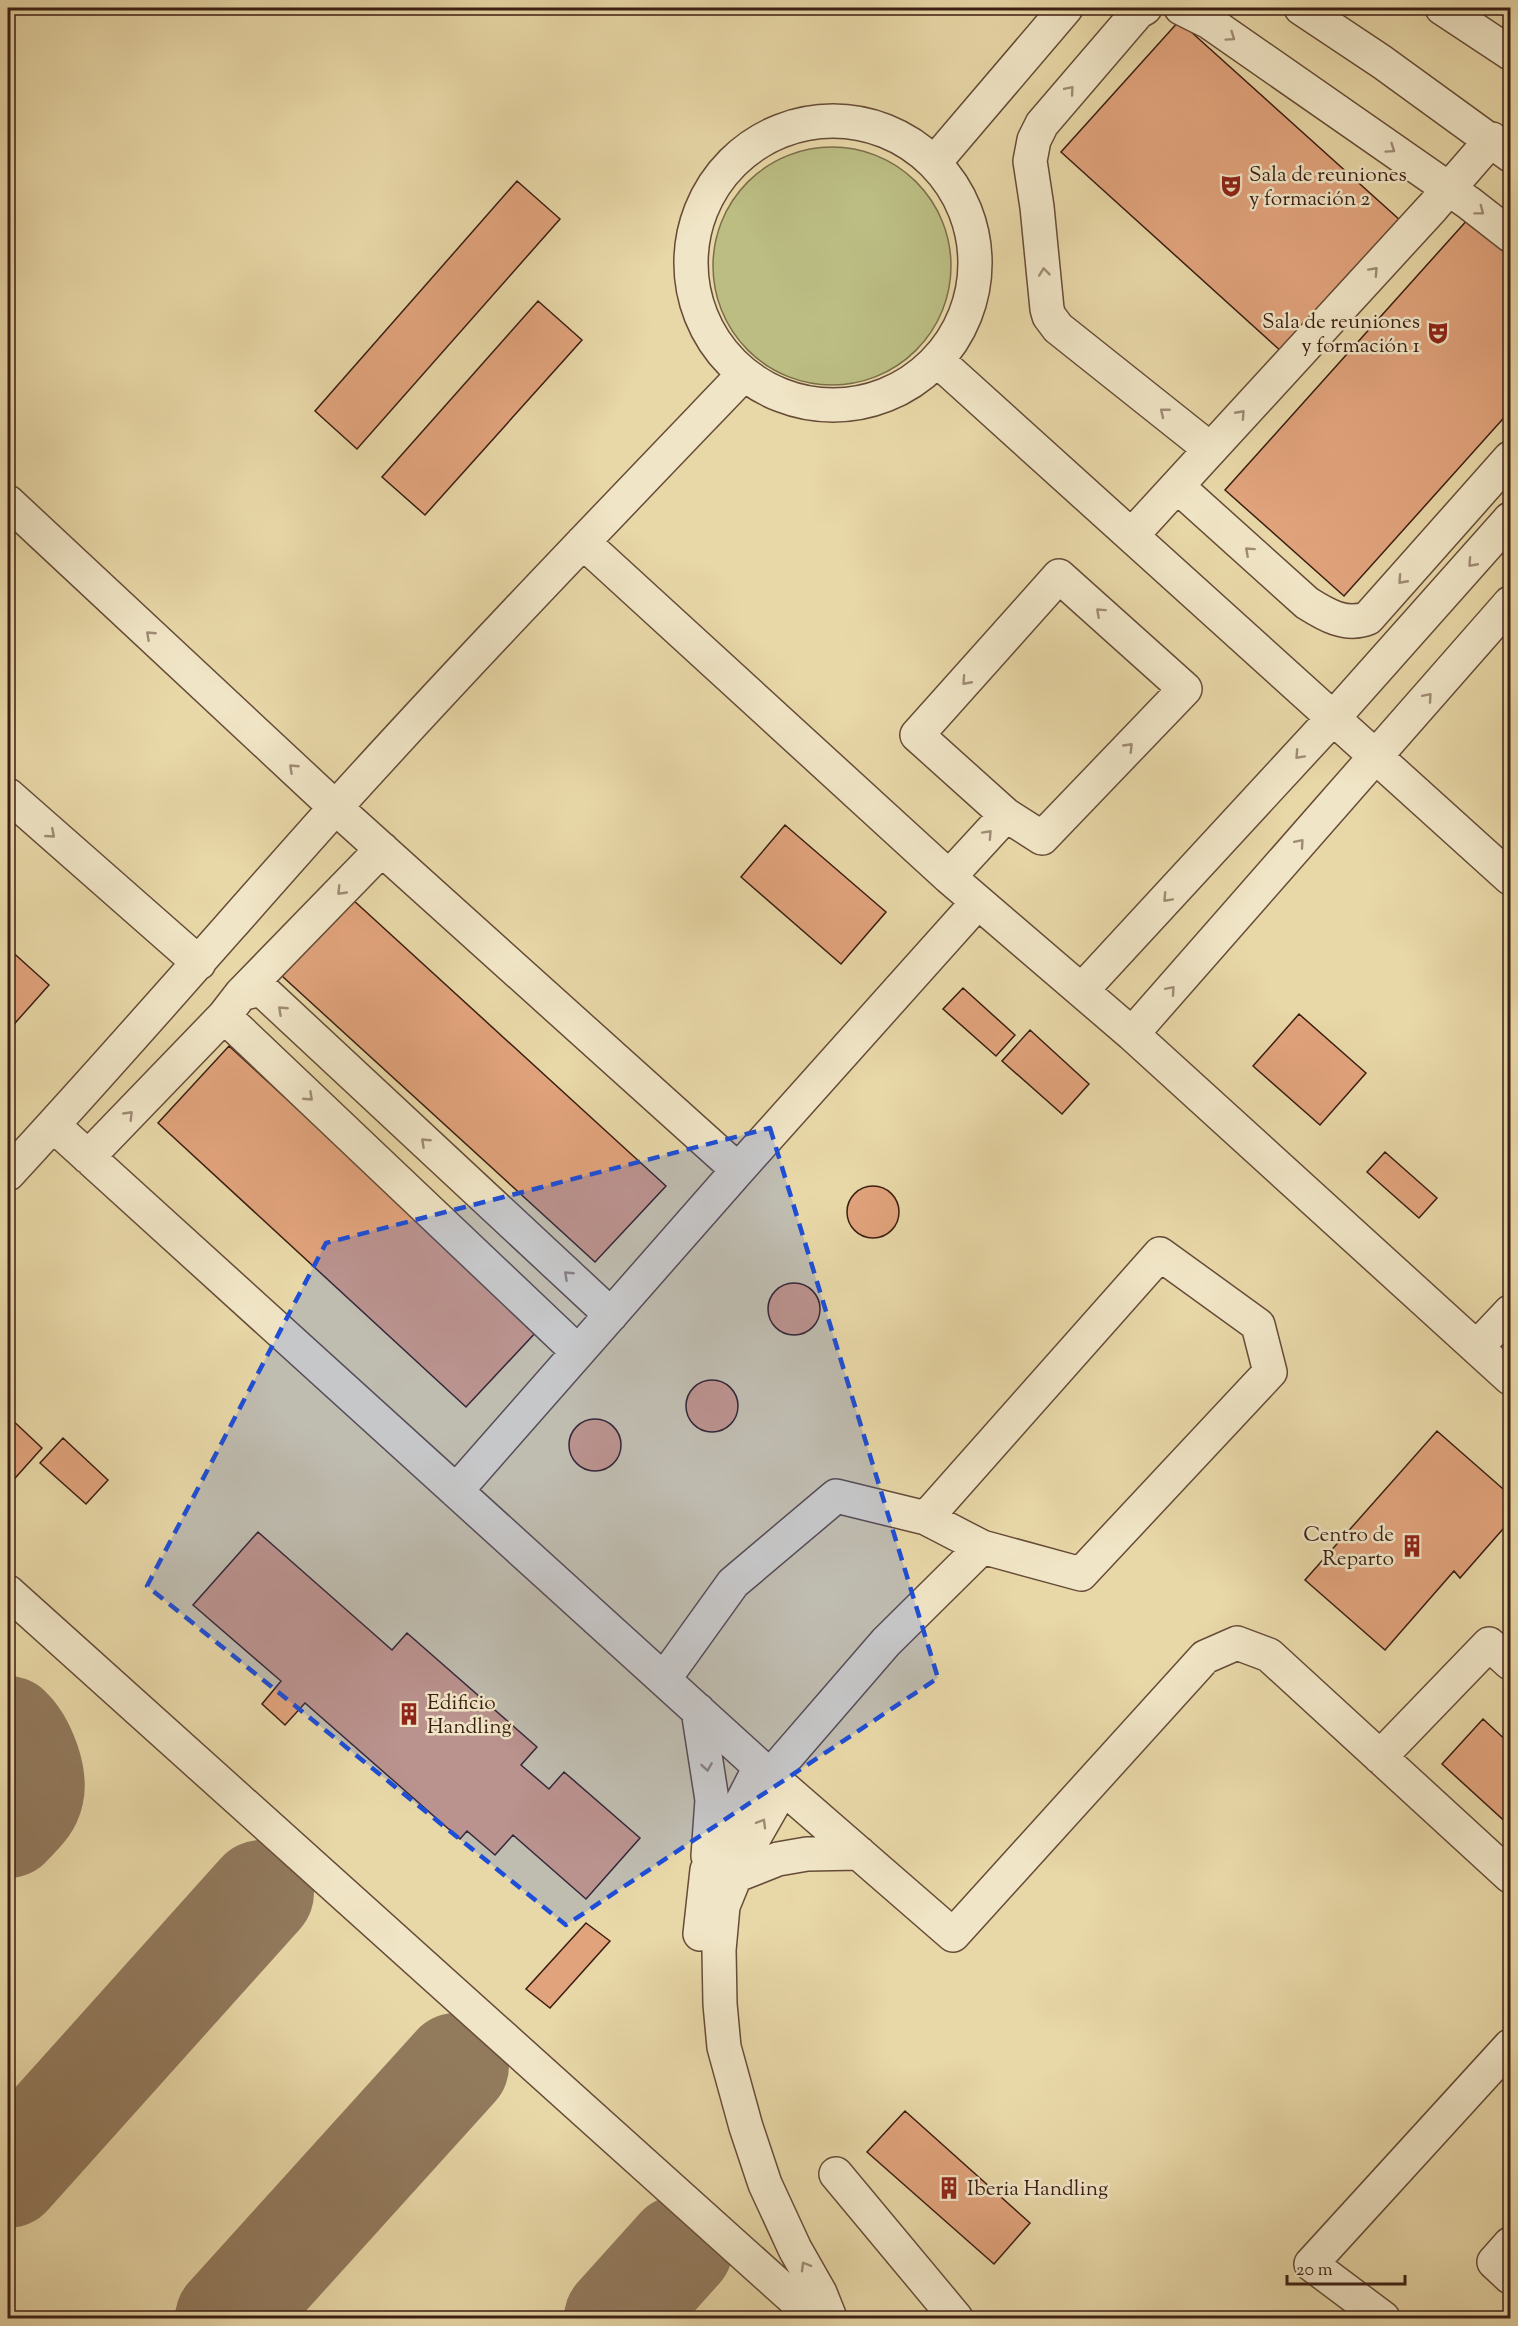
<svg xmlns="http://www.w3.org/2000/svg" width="1518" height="2326" font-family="'Sorts Mill Goudy',serif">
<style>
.green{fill:#bbbd83;stroke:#7b6e4b;stroke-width:1.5}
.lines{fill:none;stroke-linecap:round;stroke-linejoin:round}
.taxiway{stroke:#927a5d;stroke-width:106}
.building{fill:#e1a37c;stroke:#3b1e13;stroke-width:1.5}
.minor-casing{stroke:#664c38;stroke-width:36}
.minor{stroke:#f0e5c6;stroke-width:33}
.oneway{stroke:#9f8b75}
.marked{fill:#1d4ed8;fill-opacity:0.2;stroke:#1d4ed8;stroke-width:4.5;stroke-dasharray:12 8;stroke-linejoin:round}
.labels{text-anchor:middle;stroke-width:5;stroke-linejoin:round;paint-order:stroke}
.poi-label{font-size:21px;fill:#3b1e13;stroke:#f0e5c6;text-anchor:start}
</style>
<rect width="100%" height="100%" fill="#e8d7a7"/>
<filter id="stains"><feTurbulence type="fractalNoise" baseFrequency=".00333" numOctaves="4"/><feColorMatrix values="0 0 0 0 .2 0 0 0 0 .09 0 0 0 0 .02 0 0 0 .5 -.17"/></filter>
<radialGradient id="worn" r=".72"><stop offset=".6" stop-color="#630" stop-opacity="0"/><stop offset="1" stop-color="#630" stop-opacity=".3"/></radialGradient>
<path class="green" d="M713 266a119 119 0 1 1 238 0a119 119 0 1 1-238 0Z"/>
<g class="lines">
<path class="taxiway" d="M 8,1729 C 22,1742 38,1780 29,1799 C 26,1808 14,1818 8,1825
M 8,2175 L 261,1893
M 228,2318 L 456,2066
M 617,2318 L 680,2248"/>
</g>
<path class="building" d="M 1179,21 L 1401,221 L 1282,352 L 1061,152 Z
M 517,181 L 560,219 L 357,449 L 315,411 Z
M 1469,218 L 1510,256 L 1510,411 L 1344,596 L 1225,490 Z
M 538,301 L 582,340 L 425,515 L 382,477 Z
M 785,825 L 886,912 L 841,964 L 741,877 Z
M 352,899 L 666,1186 L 595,1262 L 282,976 Z
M 8,948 L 49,985 L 8,1031 Z
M 963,988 L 1015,1035 L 996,1056 L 943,1009 Z
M 1299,1014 L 1366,1073 L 1320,1125 L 1253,1066 Z
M 1030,1030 L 1089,1084 L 1062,1114 L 1002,1061 Z
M 229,1046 L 538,1330 L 466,1407 L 158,1123 Z
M 1385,1152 L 1437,1198 L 1419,1218 L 1367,1172 Z
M847 1212a26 26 0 1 1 52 0a26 26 0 1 1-52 0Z
M768 1309a26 26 0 1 1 52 0a26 26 0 1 1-52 0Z
M686 1406a26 26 0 1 1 52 0a26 26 0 1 1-52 0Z
M 8,1416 L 42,1448 L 8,1486 Z
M569 1445a26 26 0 1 1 52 0a26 26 0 1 1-52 0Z
M 1437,1431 L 1510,1495 L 1510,1521 L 1460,1578 L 1454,1571 L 1385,1650 L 1305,1580 Z
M 63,1438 L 108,1480 L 86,1504 L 40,1463 Z
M 258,1532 L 392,1650 L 407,1633 L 537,1747 L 521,1765 L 549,1789 L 564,1772 L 640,1838 L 586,1899 L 513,1835 L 495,1855 L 467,1831 L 460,1839 L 305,1703 L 285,1725 L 262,1704 L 281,1681 L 193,1605 Z
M 1483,1719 L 1510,1744 L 1510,1826 L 1442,1764 Z
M 586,1923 L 610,1941 L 550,2008 L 526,1989 Z
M 905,2111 L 1030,2223 L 994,2264 L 867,2152 Z"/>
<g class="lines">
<g class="minor-casing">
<path id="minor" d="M 1145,8 L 1138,12 L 1042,124 L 1034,140 L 1030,161 L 1037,207 L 1047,309 L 1049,316 L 1058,328 L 1210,449
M 1181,8 L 1209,22 L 1469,203 L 1510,235
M 1301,8 L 1382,62 L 1510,155
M 1442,8 L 1510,53
M691 263a142 142 0 1 1 284 0a142 142 0 1 1-284 0Z
M 934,163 L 1066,8
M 937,360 L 1510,878
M 1177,486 L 1307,603 C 1326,615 1346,627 1368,618 L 1510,458
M 8,502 L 336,808 L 738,1170
M 1132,535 L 1432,208 L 1492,139
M 583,542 L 949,877 L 1132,1034 L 1510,1378
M 8,795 L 199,963
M 949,877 L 1006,815 L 1042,838 L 1185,689 L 1059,576 L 917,735 L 1006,815
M 1082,990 L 1334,717 L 1510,519
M 241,994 L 382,849
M 1132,1034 L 1510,603
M 53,1125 L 770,1776 L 953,1935 L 1205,1657 L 1237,1643 L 1269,1655 L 1510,1876
M 88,1157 L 224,1016
M 8,1174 C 119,1054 226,930 335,808 C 468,661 606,518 743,375
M 1477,1347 L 1510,1312
M 578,1352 L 224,1016 L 241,994 L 261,989 L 611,1315
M 456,1491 L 738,1170 L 977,903
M 926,1518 L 982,1547
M 8,1592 L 815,2318
M 664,1679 L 733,1583 L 836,1496 L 926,1518 L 1160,1254 L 1258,1325 L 1270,1372 L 1081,1574 L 982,1547 L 886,1642 L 770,1776
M 698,1710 L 712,1800 L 708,1856
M 1380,1757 L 1489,1644 L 1510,1663
M 783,1787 L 743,1857 L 723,1906 L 719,1950 L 720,2004 L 724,2047 L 746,2127 L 765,2184 L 795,2249 L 820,2293 L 830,2318
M 735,1876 L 778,1859 L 807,1854 L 859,1853
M 700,1934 L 707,1870 L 760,1767
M 836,2174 L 956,2318
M 1510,2244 L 1494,2262 L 1510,2277
M 1383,2318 L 1311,2264 L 1510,2046"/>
</g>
<use href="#minor" class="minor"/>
</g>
<defs><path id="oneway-chevron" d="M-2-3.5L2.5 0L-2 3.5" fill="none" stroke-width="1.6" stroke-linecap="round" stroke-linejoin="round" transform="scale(1.5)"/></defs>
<g class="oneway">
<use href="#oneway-chevron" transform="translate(1231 37) rotate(35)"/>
<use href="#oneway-chevron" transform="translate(1070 90) rotate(-50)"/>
<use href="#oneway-chevron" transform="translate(1391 149) rotate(35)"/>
<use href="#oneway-chevron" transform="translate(1480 211) rotate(37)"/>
<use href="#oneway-chevron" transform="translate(1374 271) rotate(-47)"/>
<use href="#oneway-chevron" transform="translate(1044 272) rotate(-96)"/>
<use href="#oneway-chevron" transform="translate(1164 412) rotate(-141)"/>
<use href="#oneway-chevron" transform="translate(1241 414) rotate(-48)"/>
<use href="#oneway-chevron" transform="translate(1249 551) rotate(-138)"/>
<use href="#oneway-chevron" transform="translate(1472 563) rotate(132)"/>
<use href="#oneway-chevron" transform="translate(1402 580) rotate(132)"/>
<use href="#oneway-chevron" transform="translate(1100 612) rotate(-138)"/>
<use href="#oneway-chevron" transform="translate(150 635) rotate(-137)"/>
<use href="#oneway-chevron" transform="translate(966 681) rotate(132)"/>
<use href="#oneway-chevron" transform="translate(1428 697) rotate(-49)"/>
<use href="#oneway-chevron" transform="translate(1129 747) rotate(-46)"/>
<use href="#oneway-chevron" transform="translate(1299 755) rotate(133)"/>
<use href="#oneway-chevron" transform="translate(293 768) rotate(-137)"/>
<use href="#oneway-chevron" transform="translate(51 834) rotate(41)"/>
<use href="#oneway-chevron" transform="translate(988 834) rotate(-47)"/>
<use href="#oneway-chevron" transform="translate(1300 843) rotate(-49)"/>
<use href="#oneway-chevron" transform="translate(341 891) rotate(134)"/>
<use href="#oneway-chevron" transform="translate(1167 898) rotate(133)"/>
<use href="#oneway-chevron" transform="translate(1171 990) rotate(-49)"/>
<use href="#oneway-chevron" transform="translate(282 1010) rotate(-137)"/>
<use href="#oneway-chevron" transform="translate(309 1097) rotate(43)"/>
<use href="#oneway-chevron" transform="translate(129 1115) rotate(-46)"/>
<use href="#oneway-chevron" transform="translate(425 1142) rotate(-137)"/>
<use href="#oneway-chevron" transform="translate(568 1275) rotate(-137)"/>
<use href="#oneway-chevron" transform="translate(707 1767) rotate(81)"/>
<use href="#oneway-chevron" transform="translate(762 1823) rotate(-60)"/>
<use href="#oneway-chevron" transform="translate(805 2266) rotate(-120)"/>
</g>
<path class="marked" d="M 770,1128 L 938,1678 L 566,1925 L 147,1586 L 326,1243 Z"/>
<defs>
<g id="theatre-bare" transform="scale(1.8)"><path d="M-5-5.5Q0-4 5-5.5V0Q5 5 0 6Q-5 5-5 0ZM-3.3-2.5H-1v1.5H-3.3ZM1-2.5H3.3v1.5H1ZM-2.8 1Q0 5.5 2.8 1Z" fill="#8f2418" stroke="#f0e5c6" stroke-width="2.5" paint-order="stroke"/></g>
<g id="building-bare" transform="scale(1.8)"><path d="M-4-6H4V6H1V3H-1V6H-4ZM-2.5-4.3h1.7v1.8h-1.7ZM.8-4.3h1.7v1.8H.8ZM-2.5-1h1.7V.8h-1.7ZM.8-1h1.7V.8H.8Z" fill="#8f2418" stroke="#f0e5c6" stroke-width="2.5" paint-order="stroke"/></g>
</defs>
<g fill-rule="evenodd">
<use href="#theatre-bare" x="1231" y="186"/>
<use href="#theatre-bare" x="1438" y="333"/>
<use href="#building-bare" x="1412" y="1546"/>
<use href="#building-bare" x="409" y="1714"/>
<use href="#building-bare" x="949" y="2188"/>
</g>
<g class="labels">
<g class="poi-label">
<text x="1249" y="181">Sala de reuniones<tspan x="1249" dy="24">y formación 2</tspan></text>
<text x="1420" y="328" text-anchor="end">Sala de reuniones<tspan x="1420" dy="24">y formación 1</tspan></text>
<text x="1394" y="1541" text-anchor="end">Centro de<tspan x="1394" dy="24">Reparto</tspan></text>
<text x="427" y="1709">Edificio<tspan x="427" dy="24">Handling</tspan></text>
<text x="967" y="2195">Iberia Handling</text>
</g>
</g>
<rect width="1518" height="2326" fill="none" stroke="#e8d7a7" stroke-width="30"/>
<rect x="9" y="9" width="1500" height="2308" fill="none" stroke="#3b1e13" stroke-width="3"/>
<rect x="15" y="15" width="1488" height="2296" fill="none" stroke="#3b1e13" stroke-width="1.5"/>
<path d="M1287 2275v9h118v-9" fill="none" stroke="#3b1e13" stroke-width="3"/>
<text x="1296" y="2275" font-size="18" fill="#3b1e13" stroke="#f0e5c6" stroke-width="4.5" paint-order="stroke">20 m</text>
<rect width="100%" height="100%" filter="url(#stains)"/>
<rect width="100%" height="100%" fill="url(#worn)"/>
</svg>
